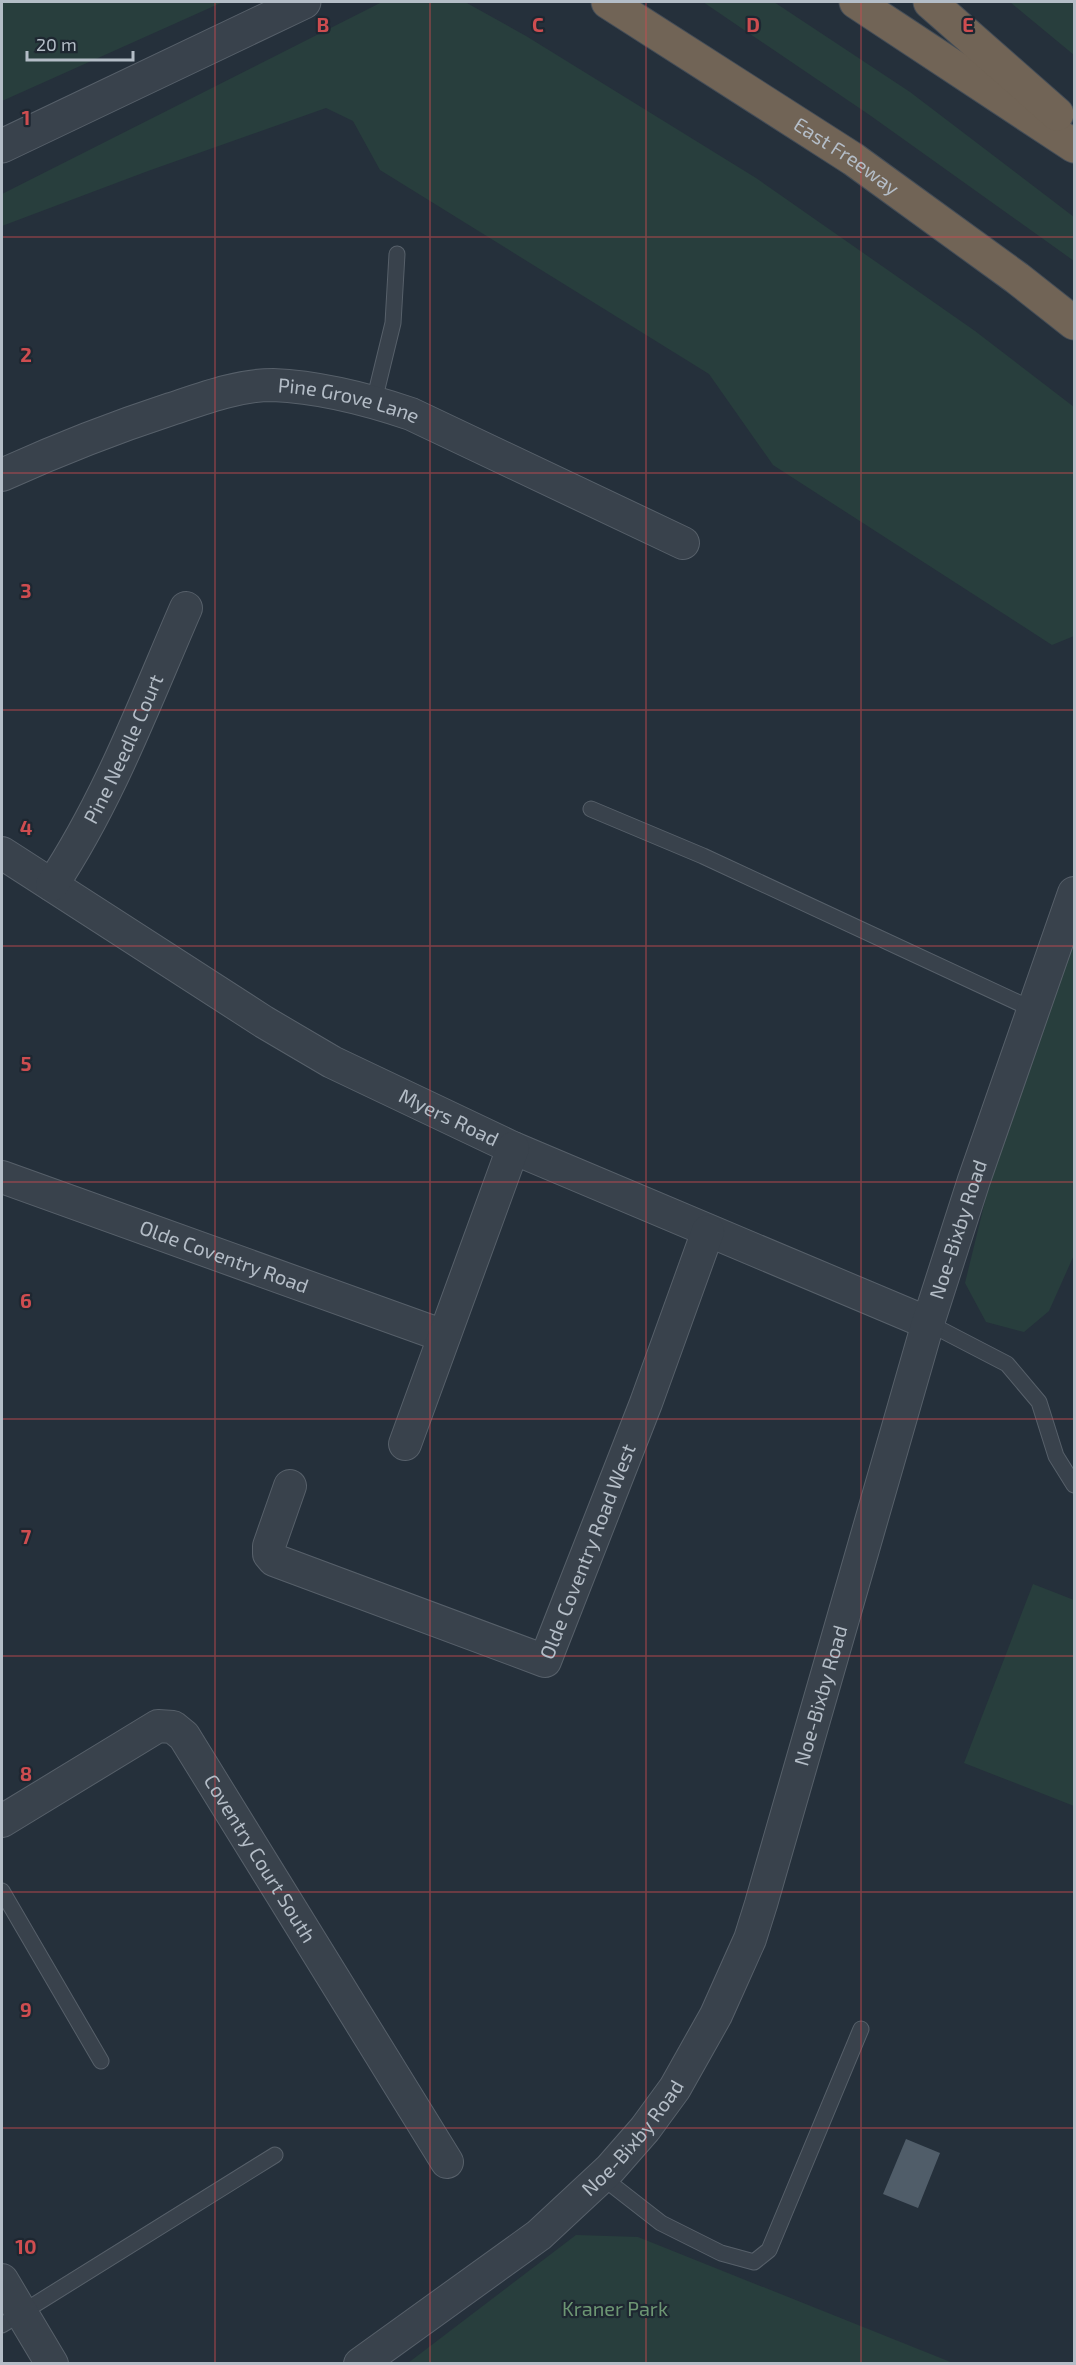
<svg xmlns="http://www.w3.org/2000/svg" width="1076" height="2365" font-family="'Exo 2',sans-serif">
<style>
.green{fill:#283e3d}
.building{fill:#505d69}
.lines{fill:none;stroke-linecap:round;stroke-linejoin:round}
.service-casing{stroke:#57606a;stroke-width:17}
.minor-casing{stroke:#57606a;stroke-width:34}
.tertiary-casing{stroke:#57606a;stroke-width:35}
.motorway-casing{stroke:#444d57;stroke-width:35}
.service{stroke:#39424c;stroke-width:15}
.minor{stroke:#39424c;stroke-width:32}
.tertiary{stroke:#39424c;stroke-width:33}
.motorway{stroke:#716456;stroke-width:33}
.grid{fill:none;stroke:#ce4d50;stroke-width:1.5;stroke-opacity:0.55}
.labels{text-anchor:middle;stroke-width:4.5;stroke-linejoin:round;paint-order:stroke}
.street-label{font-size:20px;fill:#b4bdc7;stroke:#1e2731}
.park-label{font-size:20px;fill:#6d9673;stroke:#1e2731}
.grid-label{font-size:20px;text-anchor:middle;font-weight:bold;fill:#ce4d50;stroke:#1e2731;stroke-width:4.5;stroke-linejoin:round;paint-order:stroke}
</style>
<rect width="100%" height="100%" fill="#25303b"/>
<path class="green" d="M 2,2 L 223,2 L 2,101 Z
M 382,2 L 465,2 L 526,36 L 756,178 L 975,331 L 1074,407 L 1074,636 L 1052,645 L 773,465 L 709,374 L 380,170 L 353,121 L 326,108 L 148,171 L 2,226 L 2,194 Z
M 703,2 L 774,2 L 910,92 L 1074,217 L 1074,261 L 871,116 Z
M 1010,2 L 1074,2 L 1074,55 Z
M 1074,939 L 1074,1255 L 1049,1311 L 1024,1332 L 986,1322 L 965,1283 L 1002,1132 Z
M 1033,1584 L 1074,1600 L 1074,1806 L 964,1763 Z
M 576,2235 L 638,2237 L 953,2363 L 408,2363 Z"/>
<path class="building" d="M 906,2139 L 940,2153 L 918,2208 L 883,2194 Z"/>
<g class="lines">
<g class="service-casing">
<path id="service" d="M 374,401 L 393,323 L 397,254
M 591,809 L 703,856 L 1034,1010
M 928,1323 L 1007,1364 L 1039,1402 L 1056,1456 L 1074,1485
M 2,1891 L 101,2061
M 602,2177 L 661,2223 L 721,2253 L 754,2262 L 769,2250 L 861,2029
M 2,2325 L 275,2155"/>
</g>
<g class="minor-casing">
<g id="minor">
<path id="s1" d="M 2,475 C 57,450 113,428 171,409 C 204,398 238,385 273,385 C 320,387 367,399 411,414 L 683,543"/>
<path id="s2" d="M 2,853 L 264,1022 L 332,1062 L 513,1148 L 928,1323"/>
<path id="s3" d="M 52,885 C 109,799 145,702 186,608"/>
<path id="s4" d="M 2,1177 L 444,1336"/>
<path d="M 405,1444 L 513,1148"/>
<path id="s5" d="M 290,1486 L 269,1546 L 269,1554 L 274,1560 L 545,1661 L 646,1403 L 708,1231"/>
<path id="s6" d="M 2,1821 L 158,1726 L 173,1727 L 184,1736 L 447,2162"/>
<path d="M 2,2280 L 52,2364"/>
<path id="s7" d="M 360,2364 L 539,2235 L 610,2169 L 645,2129 L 675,2088 L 716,2015 L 750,1939 L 761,1904 L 928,1323 L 974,1180 L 1074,893"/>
</g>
</g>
<g class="tertiary-casing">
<path id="tertiary" d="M 2,146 L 304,2"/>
</g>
<g class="motorway-casing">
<g id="motorway">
<path id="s8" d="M 608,2 L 853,159 L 1017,278 L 1074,323"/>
<path d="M 856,2 L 1074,146"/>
<path d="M 930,2 L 1057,114"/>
</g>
</g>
<use href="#service" class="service"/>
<use href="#minor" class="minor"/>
<use href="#tertiary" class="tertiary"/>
<use href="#motorway" class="motorway"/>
</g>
<path class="grid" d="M 215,2 L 215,2364M 430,2 L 430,2364M 646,2 L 646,2364M 861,2 L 861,2364M 2,237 L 1074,237M 2,473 L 1074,473M 2,710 L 1074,710M 2,946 L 1074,946M 2,1182 L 1074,1182M 2,1419 L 1074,1419M 2,1656 L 1074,1656M 2,1892 L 1074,1892M 2,2128 L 1074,2128"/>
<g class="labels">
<g class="street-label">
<text dy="7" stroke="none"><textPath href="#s8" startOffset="284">East Freeway</textPath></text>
<text dy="7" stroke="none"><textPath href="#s1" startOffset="364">Pine Grove Lane</textPath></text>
<text dy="7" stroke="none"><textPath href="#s3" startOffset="154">Pine Needle Court</textPath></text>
<text dy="7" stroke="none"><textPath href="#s2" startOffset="520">Myers Road</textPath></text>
<text dy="7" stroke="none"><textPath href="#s7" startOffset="1328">Noe-Bixby Road</textPath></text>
<text dy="7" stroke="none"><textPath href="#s4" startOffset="236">Olde Coventry Road</textPath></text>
<text dy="7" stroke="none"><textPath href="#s5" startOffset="486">Olde Coventry Road West</textPath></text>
<text dy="7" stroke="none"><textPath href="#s7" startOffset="842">Noe-Bixby Road</textPath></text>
<text dy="7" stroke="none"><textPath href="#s6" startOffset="356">Coventry Court South</textPath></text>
<text dy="7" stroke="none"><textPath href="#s7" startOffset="356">Noe-Bixby Road</textPath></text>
</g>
<g class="park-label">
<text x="615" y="2316">Kraner Park</text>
</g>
</g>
<g class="grid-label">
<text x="323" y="32">B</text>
<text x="538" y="32">C</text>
<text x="753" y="32">D</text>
<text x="968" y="32">E</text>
<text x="26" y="125">1</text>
<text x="26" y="362">2</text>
<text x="26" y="598">3</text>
<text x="26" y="835">4</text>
<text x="26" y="1071">5</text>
<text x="26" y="1308">6</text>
<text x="26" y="1544">7</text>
<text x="26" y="1781">8</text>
<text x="26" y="2017">9</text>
<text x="26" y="2254">10</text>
</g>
<rect width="1076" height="2365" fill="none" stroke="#b4bdc7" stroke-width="6"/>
<path d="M27 51v9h106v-9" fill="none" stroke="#b4bdc7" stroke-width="3"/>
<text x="36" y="51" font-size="18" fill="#b4bdc7" stroke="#1e2731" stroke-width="4.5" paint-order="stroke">20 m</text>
</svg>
